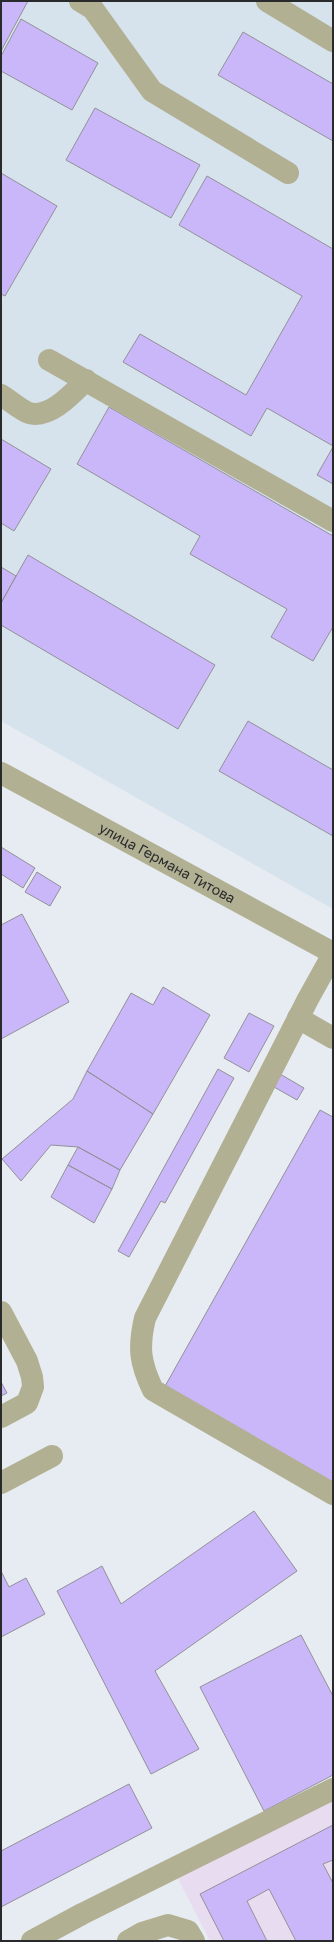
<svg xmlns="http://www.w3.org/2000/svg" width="334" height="1942" font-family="'Golos Text',sans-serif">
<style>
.built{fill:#d6e2ec}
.industrial{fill:#e8dcf0}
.building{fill:#cab7f9;stroke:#939198}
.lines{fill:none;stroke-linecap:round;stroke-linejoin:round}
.minor{stroke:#b2b092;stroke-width:22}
.labels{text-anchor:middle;stroke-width:3;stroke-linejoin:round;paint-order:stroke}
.street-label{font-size:14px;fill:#282a2c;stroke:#e6ecf1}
</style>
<rect width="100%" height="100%" fill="#e6ecf1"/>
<path class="built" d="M 1,1 L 333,1 L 333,909 L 1,721 Z"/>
<path class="industrial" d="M 333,1792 L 333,1941 L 210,1941 L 175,1873 Z"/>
<path class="building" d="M 1,1 L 28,1 L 1,51 Z
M 21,19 L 98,63 L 72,110 L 1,71 L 1,56 Z
M 243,32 L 333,84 L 333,141 L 218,75 Z
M 95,108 L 200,165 L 171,218 L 66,160 Z
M 1,173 L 57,206 L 5,296 L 1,294 Z
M 207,176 L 333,249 L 333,446 L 267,408 L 251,436 L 123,362 L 140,334 L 246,395 L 302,296 L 179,225 Z
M 109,407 L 333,536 L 333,627 L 313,661 L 271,637 L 287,609 L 190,554 L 200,536 L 77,464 Z
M 1,439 L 51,469 L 14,531 L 1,523 Z
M 333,447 L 333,484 L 317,475 Z
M 28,555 L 215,665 L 178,729 L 1,625 L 1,603 Z
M 1,567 L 16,576 L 1,603 Z
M 248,721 L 333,770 L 333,836 L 219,771 Z
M 1,847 L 35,868 L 23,888 L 1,874 Z
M 37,872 L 61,887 L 50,906 L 25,892 Z
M 22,914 L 69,1002 L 1,1039 L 1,925 Z
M 163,987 L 210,1015 L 153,1114 L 87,1071 L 131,993 L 153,1005 Z
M 249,1013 L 274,1026 L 249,1072 L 224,1058 Z
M 218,1069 L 234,1078 L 165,1203 L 161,1201 L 129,1257 L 118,1251 Z
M 87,1071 L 153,1114 L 120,1170 L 78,1147 L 51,1145 L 21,1181 L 2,1159 L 73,1099 Z
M 280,1074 L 304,1088 L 297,1100 L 274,1087 Z
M 320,1110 L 333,1117 L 333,1484 L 164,1388 Z
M 78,1147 L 120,1170 L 112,1189 L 68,1165 Z
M 68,1165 L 112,1189 L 94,1223 L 51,1197 Z
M 1,1382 L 7,1393 L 1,1396 Z
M 254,1511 L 297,1571 L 155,1671 L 199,1749 L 151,1774 L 57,1591 L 102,1566 L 121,1604 Z
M 1,1571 L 9,1587 L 26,1578 L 45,1614 L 1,1637 Z
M 301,1635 L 333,1696 L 333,1775 L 264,1811 L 200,1687 Z
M 129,1784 L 152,1828 L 1,1907 L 1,1851 Z
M 333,1825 L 333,1860 L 323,1864 L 333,1883 L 333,1941 L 296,1941 L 269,1889 L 247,1901 L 267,1941 L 224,1941 L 200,1894 Z"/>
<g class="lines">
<g class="minor">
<path d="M 80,1 L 93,9 L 152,91 L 288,173"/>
<path d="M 267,1 L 333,41"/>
<path d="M 49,360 L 333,521"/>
<path d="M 1,395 C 8,399 22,411 29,413 C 50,419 73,393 86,380"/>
<path id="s1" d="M 1,773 L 333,953"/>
<path d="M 333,954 L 308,999 L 145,1318 C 138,1348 140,1363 153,1390 L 333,1494"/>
<path d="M 298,1018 L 333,1038"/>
<path d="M 1,1312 L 27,1361 L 32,1377 L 33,1387 L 27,1403 L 1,1417"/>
<path d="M 1,1483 L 52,1456"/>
<path d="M 32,1941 L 82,1914 L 333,1789"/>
<path d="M 128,1941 L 142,1933 L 168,1925 L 188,1931 L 194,1941"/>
</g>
</g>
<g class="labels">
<g class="street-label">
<text dy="5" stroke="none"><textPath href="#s1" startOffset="189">улица Германа Титова</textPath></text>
</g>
</g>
<rect width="334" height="1942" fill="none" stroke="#282a2c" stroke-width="4"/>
</svg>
